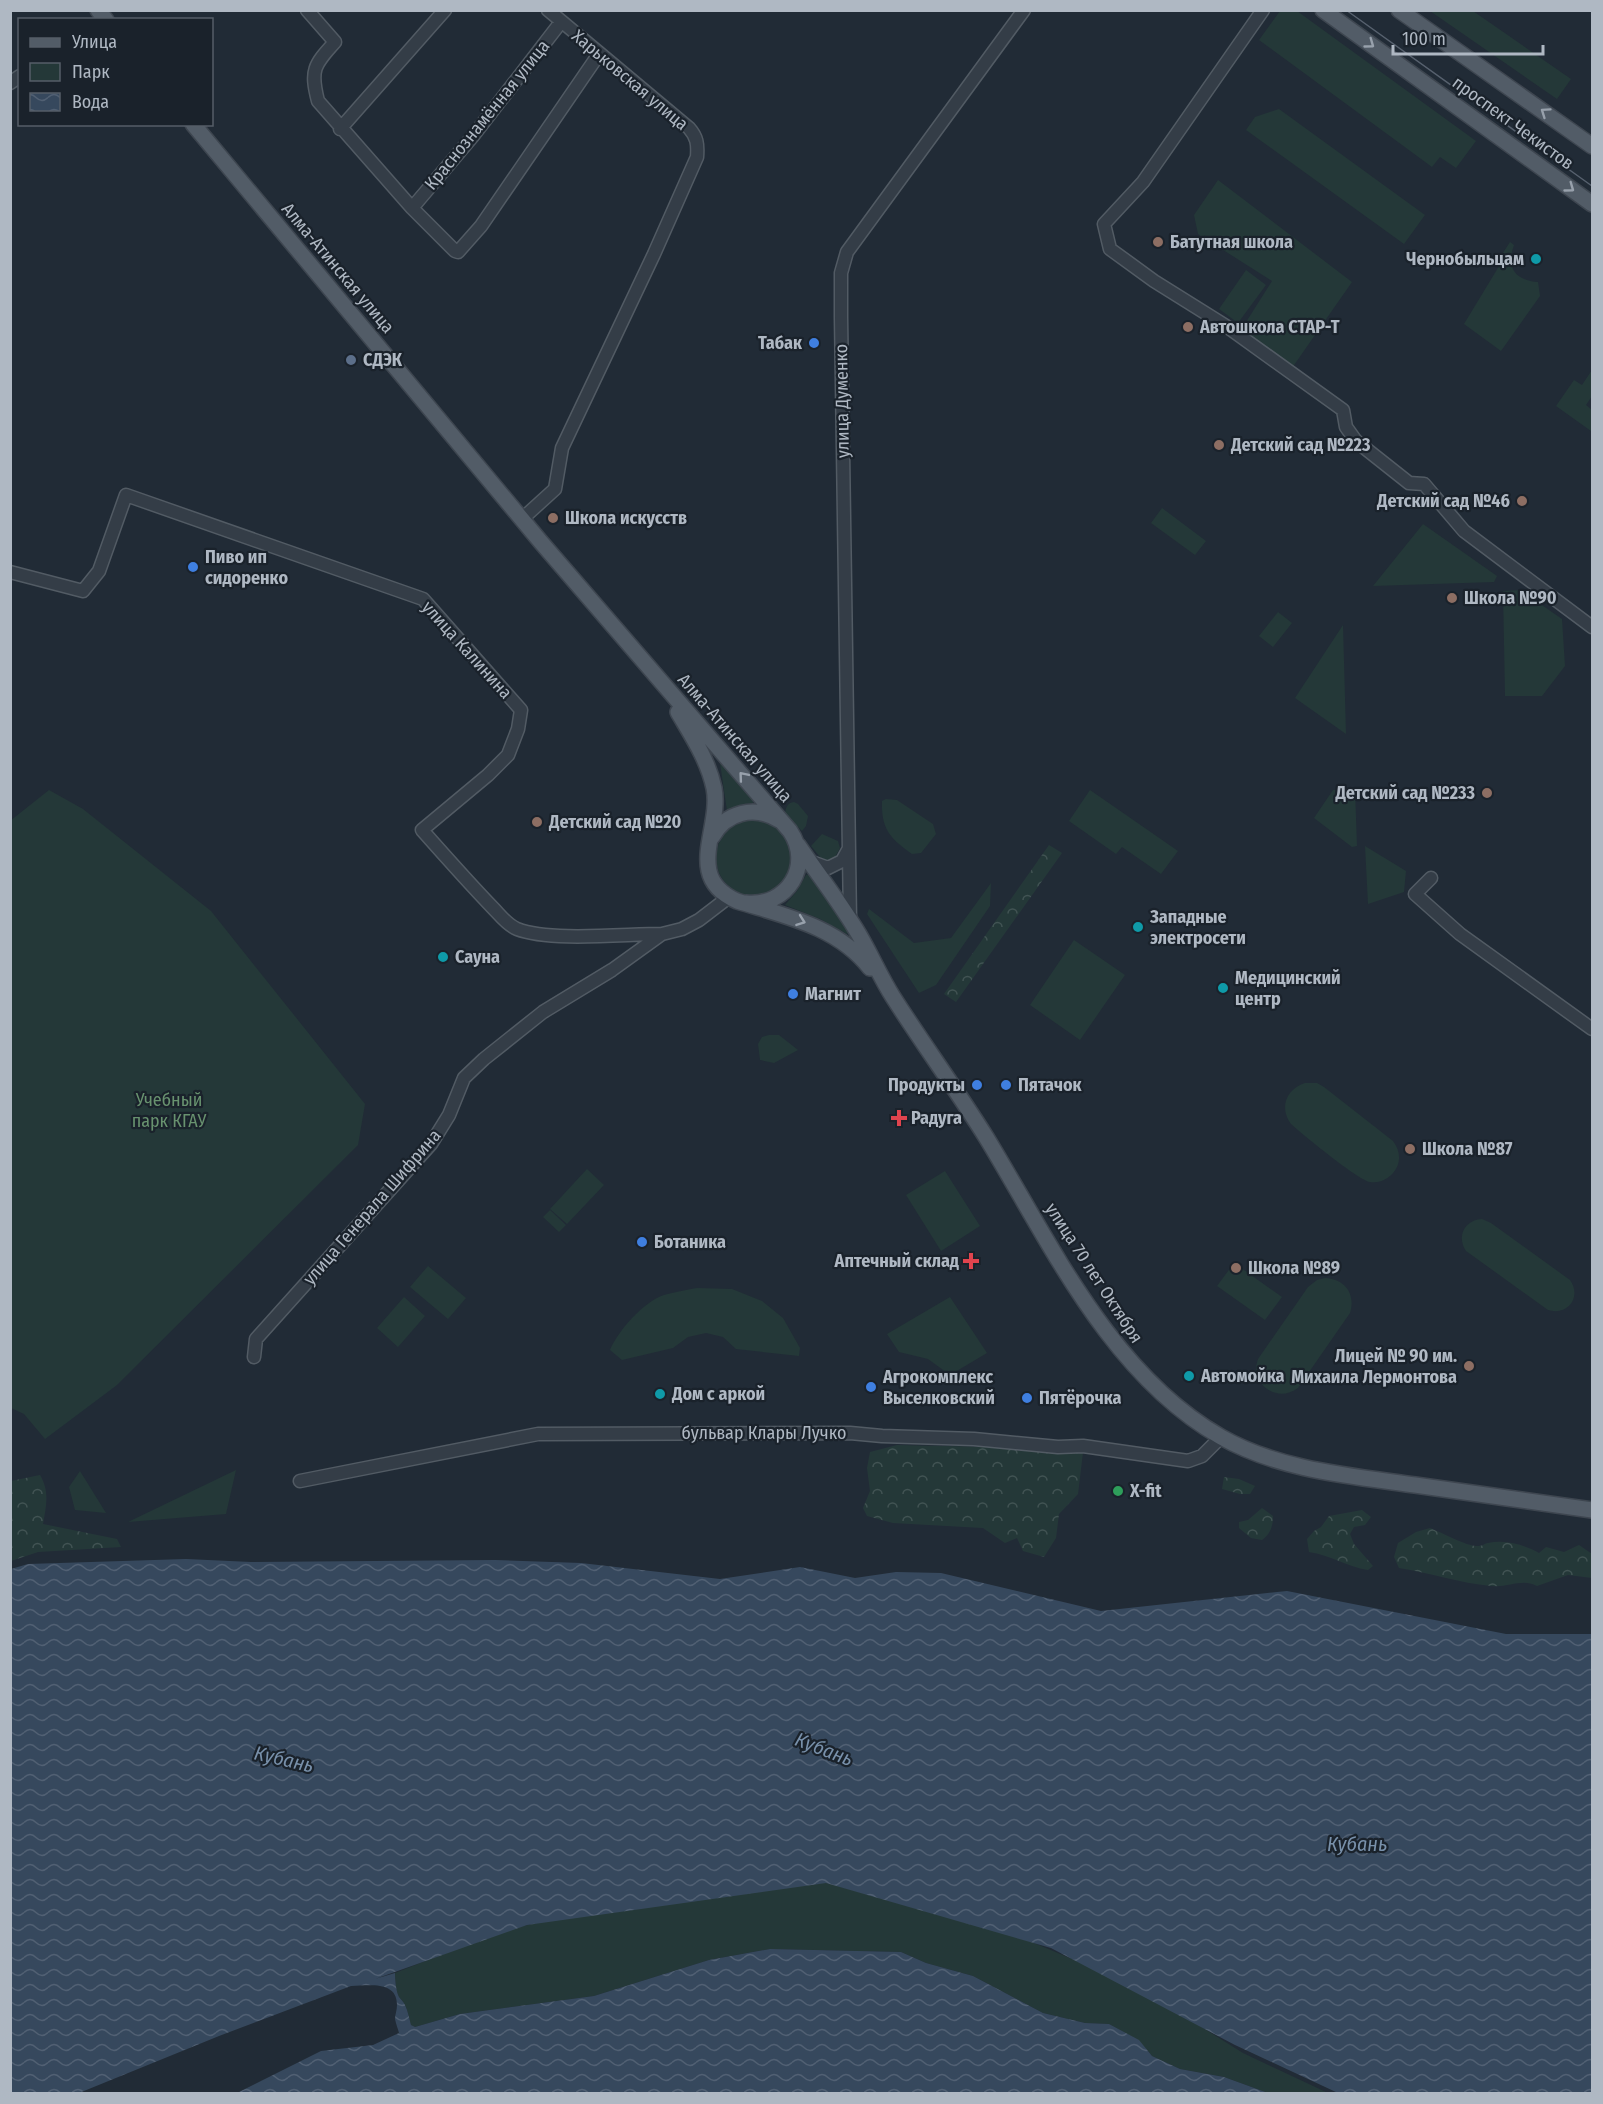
<svg xmlns="http://www.w3.org/2000/svg" width="1603" height="2104" font-family="'Fira Sans Condensed',sans-serif">
<style>
.green{fill:#243838}
.forest{fill:url(#forest-crowns)}
.water{fill:url(#water-waves)}
.lines{fill:none;stroke-linecap:round;stroke-linejoin:round}
.minor-casing{stroke:#525b64;stroke-width:15}
.major-casing{stroke:#3e4650;stroke-width:18}
.minor{stroke:#343d47;stroke-width:12}
.major{stroke:#525c67;stroke-width:15}
.tram{stroke:#57616e;stroke-width:1.5}
.oneway{stroke:#98a1ac}
.education-dot{fill:#8d6e63;stroke:#1a222b;stroke-width:2}
.culture-dot{fill:#0f9aa8;stroke:#1a222b;stroke-width:2}
.shop-dot{fill:#3f7fe0;stroke:#1a222b;stroke-width:2}
.service-dot{fill:#5c6f8a;stroke:#1a222b;stroke-width:2}
.health-dot{fill:#e0444e;stroke:#1a222b;stroke-width:2}
.leisure-dot{fill:#2e9e5b;stroke:#1a222b;stroke-width:2}
.labels{text-anchor:middle;stroke-width:4.5;stroke-linejoin:round;paint-order:stroke}
.street-label{font-size:18px;fill:#afb8c3;stroke:#1a222b}
.poi-label{font-size:18px;font-weight:bold;fill:#afb8c3;stroke:#1a222b;text-anchor:start}
.park-label{font-size:18px;fill:#68926f;stroke:#1a222b}
.water-label{font-size:20px;font-style:italic;fill:#7890aa;stroke:#1a222b}
</style>
<defs>
<pattern id="forest-crowns" width="20" height="18" patternUnits="userSpaceOnUse" patternTransform="scale(1.5)"><rect width="20" height="18" fill="#243838"/><path d="M2 6a3 3 0 1 1 6 0M12 15a3 3 0 1 1 6 0" fill="none" stroke="#415353"/></pattern>
<pattern id="water-waves" width="16" height="10" patternUnits="userSpaceOnUse" patternTransform="scale(1.5)"><rect width="16" height="10" fill="#36485d"/><path d="M0 5q4-4 8 0t8 0" fill="none" stroke="#516073"/></pattern>
</defs>
<rect width="100%" height="100%" fill="#212b36"/>
<path class="green" d="M 1280,11 L 1297,11 L 1476,141 L 1456,168 L 1440,157 L 1432,167 L 1259,40 Z
M 1430,11 L 1473,11 L 1571,79 L 1557,99 Z
M 1279,109 L 1425,215 L 1404,244 L 1246,130 L 1255,117 Z
M 1218,180 L 1352,282 L 1292,368 L 1241,330 L 1272,281 L 1198,234 L 1194,215 Z
M 1510,242 L 1514,245 C 1506,267 1514,280 1538,282 L 1540,296 L 1501,351 L 1464,324 L 1504,258 L 1501,256 Z
M 1246,270 L 1266,285 L 1238,323 L 1219,309 Z
M 1592,370 L 1592,396 L 1586,405 L 1592,410 L 1591,431 L 1556,406 L 1574,380 L 1582,385 Z
M 1162,508 L 1206,541 L 1195,555 L 1151,523 Z
M 1423,524 L 1497,576 L 1494,582 L 1373,586 Z
M 1520,590 L 1562,619 L 1565,666 L 1542,696 L 1505,696 L 1503,591 Z
M 1278,612 L 1292,623 L 1273,647 L 1259,636 Z
M 1343,625 L 1346,734 L 1295,698 Z
M 722,760 L 753,799 L 753,803 L 743,804 L 727,811 L 720,763 Z
M 1355,789 L 1357,846 L 1352,847 L 1314,818 L 1333,790 Z
M 49,790 L 83,809 L 211,911 L 365,1104 L 358,1145 L 117,1385 L 45,1439 L 24,1414 L 11,1408 L 10,821 Z
M 1090,790 L 1178,851 L 1161,874 L 1122,847 L 1116,854 L 1069,821 Z
M 886,799 L 897,800 L 933,824 L 936,834 L 921,853 L 912,854 C 891,839 881,830 882,801 Z
M 794,802 L 798,804 L 808,816 L 806,826 L 802,831 L 785,814 C 786,807 787,803 794,802 Z
M716 858a38 38 0 1 1 76 0a38 38 0 1 1-76 0Z
M 822,834 L 838,841 L 840,848 L 834,859 L 824,862 L 811,846 Z
M 1365,846 L 1406,871 L 1404,892 L 1368,904 Z
M 811,874 L 849,932 L 847,934 L 820,919 L 785,905 L 797,891 L 806,875 Z
M 991,883 L 990,906 L 936,985 L 919,993 L 867,914 L 869,909 L 914,943 L 951,938 Z
M 1074,940 L 1125,975 L 1080,1040 L 1030,1005 Z
M 769,1035 L 779,1035 L 798,1050 L 774,1063 L 760,1060 L 758,1044 L 762,1037 Z
M 1305,1083 L 1317,1083 L 1324,1087 L 1393,1141 C 1399,1149 1401,1158 1397,1167 C 1392,1177 1381,1184 1370,1182 C 1358,1180 1302,1134 1291,1124 C 1279,1108 1286,1089 1305,1083 Z
M 587,1169 L 604,1185 L 567,1224 L 550,1209 Z
M 945,1171 L 980,1226 L 941,1251 L 906,1195 Z
M 550,1210 L 566,1225 L 559,1232 L 543,1217 Z
M 1482,1219 L 1491,1223 L 1570,1280 C 1582,1297 1568,1316 1548,1310 L 1466,1251 C 1456,1236 1465,1220 1482,1219 Z
M 1234,1263 L 1282,1297 L 1265,1320 L 1217,1286 Z
M 428,1266 L 466,1298 L 448,1319 L 410,1287 Z
M 1325,1278 C 1345,1279 1356,1294 1350,1313 L 1298,1388 C 1277,1404 1249,1384 1258,1359 L 1308,1287 L 1317,1280 Z
M 697,1288 L 732,1289 L 762,1301 L 783,1318 L 800,1348 L 799,1356 L 736,1349 L 723,1337 L 706,1333 L 688,1337 L 673,1348 L 622,1360 L 610,1350 C 618,1331 643,1302 664,1295 C 674,1292 686,1290 697,1288 Z
M 404,1297 L 425,1316 L 398,1347 L 377,1328 Z
M 950,1297 L 987,1353 L 950,1375 L 928,1359 L 899,1352 L 887,1334 Z
M 236,1470 L 226,1514 L 128,1522 Z
M 80,1471 L 106,1513 L 75,1510 L 69,1487 Z
M 796,1874 L 1027,1940 L 1136,1986 L 1243,2053 L 1328,2093 L 1268,2093 L 1224,2077 L 1180,2069 L 1152,2056 L 1138,2040 L 1109,2024 L 1085,2023 L 1043,2013 L 973,1976 L 926,1963 L 901,1952 L 770,1949 L 709,1960 L 594,1996 L 460,2014 L 415,2027 L 411,2025 C 409,2019 408,2011 405,2005 C 404,2002 401,2000 399,1997 C 396,1991 395,1980 395,1973 L 496,1933 L 597,1907 Z"/>
<path class="forest" d="M 1049,845 L 1062,853 L 956,1002 L 944,994 Z
M 897,1445 C 959,1447 1021,1446 1083,1452 L 1078,1494 L 1059,1514 L 1056,1538 L 1044,1557 L 1023,1551 L 1017,1538 L 1005,1543 L 983,1528 L 893,1523 L 867,1516 L 863,1508 L 870,1491 L 867,1468 L 870,1452 Z
M 40,1475 C 50,1492 46,1506 43,1524 L 117,1539 L 121,1547 L 38,1552 L 11,1561 L 11,1481 Z
M 1224,1477 L 1239,1479 L 1255,1486 L 1250,1494 L 1240,1494 L 1222,1489 Z
M 1262,1508 L 1273,1516 C 1273,1527 1270,1534 1262,1540 L 1251,1538 L 1239,1528 L 1239,1522 L 1248,1520 Z
M 1362,1510 L 1371,1517 L 1365,1525 L 1354,1527 L 1350,1534 L 1354,1544 L 1373,1566 L 1368,1570 C 1347,1567 1331,1555 1309,1552 L 1307,1539 L 1314,1531 L 1321,1527 L 1329,1516 Z
M 1430,1528 C 1443,1533 1467,1547 1479,1546 C 1483,1546 1485,1543 1488,1543 C 1506,1539 1524,1545 1539,1553 L 1546,1547 L 1564,1552 L 1579,1545 L 1592,1554 L 1592,1578 L 1568,1575 L 1537,1586 C 1522,1578 1508,1588 1491,1586 C 1460,1583 1430,1573 1399,1568 L 1394,1557 L 1398,1543 L 1416,1532 Z"/>
<path class="water" d="M 186,1559 L 251,1562 L 495,1560 L 581,1563 L 720,1579 L 800,1567 L 855,1578 L 896,1572 L 941,1573 L 1101,1611 L 1287,1591 L 1506,1634 L 1592,1634 L 1592,2093 L 1338,2093 L 1235,2045 L 1051,1948 L 826,1883 L 527,1925 L 375,1979 L 395,1973 C 395,1980 396,1991 399,1997 C 401,2000 404,2002 405,2005 C 408,2011 409,2018 411,2025 L 415,2027 L 460,2014 L 594,1996 L 709,1960 L 770,1949 L 901,1952 L 926,1963 L 973,1976 L 1043,2013 L 1085,2023 L 1109,2024 L 1139,2040 L 1152,2056 L 1180,2069 L 1224,2077 L 1268,2093 L 237,2093 L 321,2051 L 373,2045 L 399,2033 C 398,2029 396,2024 395,2019 C 395,2015 397,2010 397,2005 C 397,1980 368,1986 351,1986 L 219,2036 L 79,2093 L 11,2093 L 11,1569 L 28,1564 Z"/>
<g class="lines">
<g class="minor-casing">
<path id="minor" d="M 307,10 L 335,42 C 314,65 310,70 318,101 L 412,208 L 455,251 L 458,252 L 481,226 L 599,54
M 1263,10 L 1143,182 L 1104,224 L 1110,249 L 1154,281 L 1226,326 L 1343,410 L 1346,427 L 1356,441 L 1409,483 L 1424,484 L 1464,531 L 1592,627
M 10,83 L 20,76
M 340,129 L 445,10
M 412,208 L 473,136 L 561,22
M 522,519 L 555,489 L 562,448 L 654,254 L 697,157 C 698,144 697,137 689,128 L 548,10
M 10,572 L 83,591 L 99,571 L 126,495 L 423,599 L 521,710 L 518,729 L 508,755 L 488,775 L 422,830 C 445,856 468,882 493,908 C 500,915 507,925 517,929 C 551,942 624,934 662,934
M 809,861 L 828,868 L 842,861 L 848,850
M 1431,878 L 1415,894 L 1460,934 L 1592,1029
M 850,920 L 841,317 L 841,273 L 847,252 L 1024,10
M 254,1357 L 256,1339 L 431,1144 L 449,1115 L 464,1078 L 484,1059 L 543,1012 L 612,970 L 662,934 L 682,929 L 699,920 L 729,897
M 300,1481 L 538,1434 L 850,1433 L 882,1436 L 974,1439 L 1058,1447 L 1083,1446 L 1188,1461 L 1202,1456 L 1221,1437"/>
</g>
<g class="major-casing">
<path id="major" d="M 98,10 L 106,20
M 1323,10 L 1592,204
M 1399,10 L 1592,146
M 193,124 L 540,541 L 790,831 C 813,865 788,907 746,903
M 678,712 C 692,736 708,760 714,788 C 722,829 683,877 737,901 C 785,916 837,926 870,968
M 712,837 C 726,812 754,805 779,820
M 798,845 C 817,873 838,900 855,928 C 869,950 879,975 893,997 C 923,1044 956,1089 986,1137 C 1050,1242 1110,1374 1221,1437 C 1279,1470 1351,1476 1415,1485 C 1474,1493 1533,1502 1592,1510"/>
</g>
<use href="#minor" class="minor"/>
<use href="#major" class="major"/>
<path class="tram" d="M 1346,10 L 1592,186"/>
</g>
<defs><path id="oneway-chevron" d="M-2-3.5L2.5 0L-2 3.5" fill="none" stroke-width="1.6" stroke-linecap="round" stroke-linejoin="round" transform="scale(1.5)"/></defs>
<g class="oneway">
<use href="#oneway-chevron" transform="translate(1370 44) rotate(36)"/>
<use href="#oneway-chevron" transform="translate(1545 112) rotate(-145)"/>
<use href="#oneway-chevron" transform="translate(1570 188) rotate(36)"/>
<use href="#oneway-chevron" transform="translate(743 776) rotate(-130)"/>
<use href="#oneway-chevron" transform="translate(801 921) rotate(20)"/>
</g>
<g class="education-dot">
<circle cx="1158" cy="242" r="6"/>
<circle cx="1188" cy="327" r="6"/>
<circle cx="1219" cy="445" r="6"/>
<circle cx="1522" cy="501" r="6"/>
<circle cx="553" cy="518" r="6"/>
<circle cx="1452" cy="598" r="6"/>
<circle cx="1487" cy="793" r="6"/>
<circle cx="537" cy="822" r="6"/>
<circle cx="1410" cy="1149" r="6"/>
<circle cx="1236" cy="1268" r="6"/>
<circle cx="1469" cy="1366" r="6"/>
</g>
<g class="culture-dot">
<circle cx="1536" cy="259" r="6"/>
<circle cx="1138" cy="927" r="6"/>
<circle cx="443" cy="957" r="6"/>
<circle cx="1223" cy="988" r="6"/>
<circle cx="1189" cy="1376" r="6"/>
<circle cx="660" cy="1394" r="6"/>
</g>
<g class="shop-dot">
<circle cx="814" cy="343" r="6"/>
<circle cx="193" cy="567" r="6"/>
<circle cx="793" cy="994" r="6"/>
<circle cx="977" cy="1085" r="6"/>
<circle cx="1006" cy="1085" r="6"/>
<circle cx="642" cy="1242" r="6"/>
<circle cx="871" cy="1387" r="6"/>
<circle cx="1027" cy="1398" r="6"/>
</g>
<circle class="service-dot" cx="351" cy="360" r="6"/>
<g class="health-dot">
<path d="M896 1109h6v6h6v6h-6v6h-6v-6h-6v-6h6z"/>
<path d="M968 1252h6v6h6v6h-6v6h-6v-6h-6v-6h6z"/>
</g>
<circle class="leisure-dot" cx="1118" cy="1491" r="6"/>
<g class="labels">
<g class="street-label">
<text transform="translate(630 80) rotate(40)" y="6">Харьковская улица</text>
<text transform="translate(487 115) rotate(-51)" y="6">Краснознамённая улица</text>
<text transform="translate(1513 123) rotate(36)" y="6">проспект Чекистов</text>
<text transform="translate(338 268) rotate(50)" y="6">Алма-Атинская улица</text>
<text transform="translate(842 401) rotate(-91)" y="6">улица Думенко</text>
<text transform="translate(467 650) rotate(48)" y="6">улица Калинина</text>
<text transform="translate(735 738) rotate(49)" y="6">Алма-Атинская улица</text>
<text transform="translate(372 1207) rotate(-49)" y="6">улица Генерала Шифрина</text>
<text transform="translate(1094 1273) rotate(57)" y="6">улица 70 лет Октября</text>
<text x="764" y="1439">бульвар Клары Лучко</text>
</g>
<g class="poi-label">
<text x="1170" y="248">Батутная школа</text>
<text x="1524" y="265" text-anchor="end">Чернобыльцам</text>
<text x="1200" y="333">Автошкола СТАР-Т</text>
<text x="802" y="349" text-anchor="end">Табак</text>
<text x="363" y="366">СДЭК</text>
<text x="1231" y="451">Детский сад №223</text>
<text x="1510" y="507" text-anchor="end">Детский сад №46</text>
<text x="565" y="524">Школа искусств</text>
<text x="205" y="563">Пиво ип<tspan x="205" dy="21">сидоренко</tspan></text>
<text x="1464" y="604">Школа №90</text>
<text x="1475" y="799" text-anchor="end">Детский сад №233</text>
<text x="549" y="828">Детский сад №20</text>
<text x="1150" y="923">Западные<tspan x="1150" dy="21">электросети</tspan></text>
<text x="455" y="963">Сауна</text>
<text x="1235" y="984">Медицинский<tspan x="1235" dy="21">центр</tspan></text>
<text x="805" y="1000">Магнит</text>
<text x="965" y="1091" text-anchor="end">Продукты</text>
<text x="1018" y="1091">Пятачок</text>
<text x="911" y="1124">Радуга</text>
<text x="1422" y="1155">Школа №87</text>
<text x="654" y="1248">Ботаника</text>
<text x="959" y="1267" text-anchor="end">Аптечный склад</text>
<text x="1248" y="1274">Школа №89</text>
<text x="1457" y="1362" text-anchor="end">Лицей № 90 им.<tspan x="1457" dy="21">Михаила Лермонтова</tspan></text>
<text x="1201" y="1382">Автомойка</text>
<text x="883" y="1383">Агрокомплекс<tspan x="883" dy="21">Выселковский</tspan></text>
<text x="672" y="1400">Дом с аркой</text>
<text x="1039" y="1404">Пятёрочка</text>
<text x="1130" y="1497">X-fit</text>
</g>
<g class="park-label">
<text x="169" y="1106">Учебный<tspan x="169" dy="21">парк КГАУ</tspan></text>
</g>
<g class="water-label">
<text transform="translate(824 1749) rotate(21)" y="7">Кубань</text>
<text transform="translate(284 1759) rotate(13)" y="7">Кубань</text>
<text x="1357" y="1851">Кубань</text>
</g>
</g>
<rect width="1603" height="2104" fill="none" stroke="#afb8c3" stroke-width="24"/>
<rect x="18" y="18" width="195" height="108" fill="#1a222b" stroke="#565e68" stroke-width="1.5"/>
<rect x="30" y="38" width="30" height="9" fill="#525c67" stroke="#565e68" stroke-width="1.5"/>
<text x="72" y="48" font-size="18" fill="#afb8c3">Улица</text>
<rect x="30" y="63" width="30" height="18" fill="#243838" stroke="#565e68" stroke-width="1.5"/>
<text x="72" y="78" font-size="18" fill="#afb8c3">Парк</text>
<rect x="30" y="93" width="30" height="18" fill="url(#water-waves)" stroke="#565e68" stroke-width="1.5"/>
<text x="72" y="108" font-size="18" fill="#afb8c3">Вода</text>
<path d="M1393 45v9h150v-9" fill="none" stroke="#afb8c3" stroke-width="3"/>
<text x="1402" y="45" font-size="18" fill="#afb8c3" stroke="#1a222b" stroke-width="4.5" paint-order="stroke">100 m</text>
</svg>
